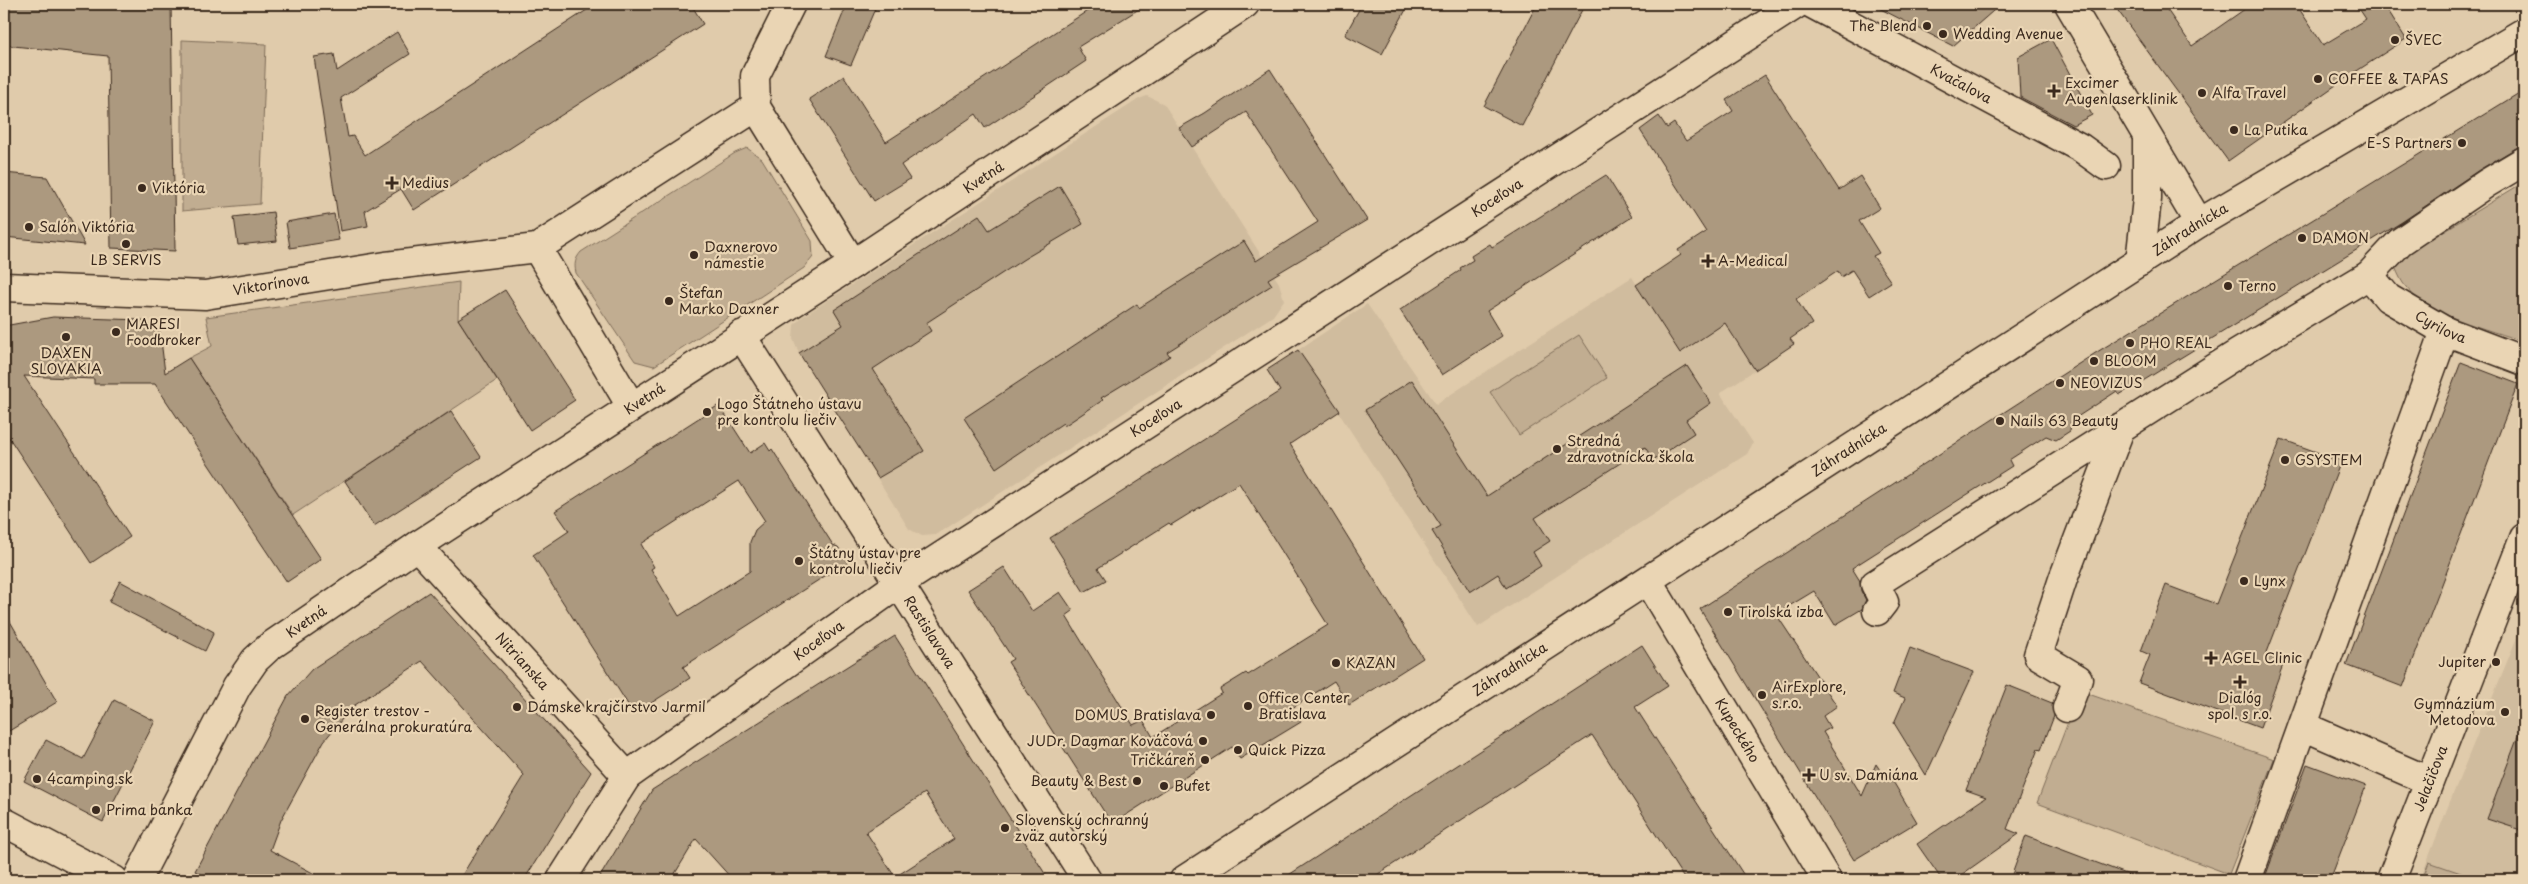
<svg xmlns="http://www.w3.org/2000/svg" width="2528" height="884" font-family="'Playpen Sans',sans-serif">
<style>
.built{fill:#d0bc9e}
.green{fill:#c1ad91;stroke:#7e6c58}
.building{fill:#ac997f;stroke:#3b2a1e;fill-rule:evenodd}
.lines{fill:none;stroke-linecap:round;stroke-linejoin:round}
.minor-casing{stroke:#3b2a1e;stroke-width:31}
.minor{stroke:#ead5b4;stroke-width:28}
.poi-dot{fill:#3b2a1e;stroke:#ead5b4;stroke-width:2}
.labels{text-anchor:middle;stroke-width:4.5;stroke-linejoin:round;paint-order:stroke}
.poi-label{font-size:14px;fill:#3b2a1e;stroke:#ead5b4;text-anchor:start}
.street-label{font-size:14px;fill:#3b2a1e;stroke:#ead5b4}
</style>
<rect width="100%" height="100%" fill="#e0cbab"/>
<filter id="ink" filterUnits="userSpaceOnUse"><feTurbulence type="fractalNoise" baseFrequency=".02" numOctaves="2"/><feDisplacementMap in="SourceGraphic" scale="10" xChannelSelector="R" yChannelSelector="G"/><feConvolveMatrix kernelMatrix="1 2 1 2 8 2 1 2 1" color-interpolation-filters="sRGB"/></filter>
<g filter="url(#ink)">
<path class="built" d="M 1147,96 L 1164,104 L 1279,283 L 1284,300 L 1273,316 L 936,535 L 922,536 L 909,529 L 799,353 L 793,338 L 794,325 L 802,317 L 1139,99 Z
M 1632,277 L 1680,353 L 1705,337 L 1718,312 L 1755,370 L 1720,393 L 1753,443 L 1747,454 L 1478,627 L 1298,350 L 1367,304 L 1436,404 Z
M 2524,620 L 2524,880 L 2420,880 L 2449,804 Z"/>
<path class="green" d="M 182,40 L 266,44 L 260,204 L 182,211 Z
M 747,148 L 762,159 L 812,241 L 813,257 L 804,268 L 654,366 L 635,361 L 576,273 C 574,264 575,259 581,252 L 735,153 Z
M 2524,182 L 2524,342 C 2489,329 2424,315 2403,283 C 2399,277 2396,269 2393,262 Z
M 459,282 L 458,319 L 497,380 L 293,515 L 189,358 L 212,346 L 206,317 Z
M 1579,335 L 1607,378 L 1519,435 L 1490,392 Z
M 2080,691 L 2274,759 L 2229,874 L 2037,803 Z
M 2429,862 L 2481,880 L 2422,880 Z"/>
<path class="building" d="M 4,4 L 171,4 L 175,251 L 111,248 L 108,56 L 4,45 Z
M 596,4 L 691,4 L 703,24 L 414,210 L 401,189 L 365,211 L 368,226 L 340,231 L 314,57 L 334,54 L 337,71 L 397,32 L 410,54 L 341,98 L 348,137 L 353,136 L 365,155 Z
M 847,4 L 877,4 L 851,65 L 826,56 Z
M 1098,4 L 1147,4 L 1078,47 L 1086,61 L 985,128 L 976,114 L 901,165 L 910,179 L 874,201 L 809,99 L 844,76 L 886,142 Z
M 1362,4 L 1409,4 L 1382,54 L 1345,35 Z
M 1537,4 L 1585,4 L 1522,126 L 1484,106 Z
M 1871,4 L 2001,4 L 1953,46 Z
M 2113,4 L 2163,4 L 2192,46 L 2252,4 L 2296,4 L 2323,45 L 2366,19 L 2356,4 L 2384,4 L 2406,39 L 2346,78 L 2228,161 Z
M 2051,39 L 2092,115 L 2073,125 L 2020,97 L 2018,57 Z
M 1270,69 L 1367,220 L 1268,279 L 1272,285 L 1167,352 L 1170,356 L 1101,398 L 1103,400 L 1064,426 L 1063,423 L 996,468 L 964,418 L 1137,304 L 1139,308 L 1244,241 L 1256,261 L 1318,222 L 1246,112 L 1192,147 L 1179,128 L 1205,113 Z
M 1765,75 L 1839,190 L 1860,176 L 1880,208 L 1859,221 L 1879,253 L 1873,256 L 1891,282 L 1869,296 L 1852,270 L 1841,277 L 1838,271 L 1796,299 L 1812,324 L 1790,339 L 1794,344 L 1755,370 L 1725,323 L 1680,353 L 1636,285 L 1681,255 L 1678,250 L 1706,232 L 1640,130 L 1659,116 L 1667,128 L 1674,123 L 1686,141 L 1733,111 L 1726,100 Z
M 2524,90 L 2524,145 L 2516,148 L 2479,170 L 2402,222 L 2146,379 L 2119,395 L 2117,391 L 2071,421 L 2070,431 L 2056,440 L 2046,436 L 2009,460 L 2012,466 L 1852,568 L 1860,581 L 1861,591 L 1866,600 L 1862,609 L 1835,625 L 1814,591 L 1776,614 L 1837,706 L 1823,716 L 1830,728 L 1823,732 L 1862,796 L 1876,764 L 1884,776 L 1888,773 L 1917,822 L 1854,860 L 1700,609 L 2097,352 Z
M 4,173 L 47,177 L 85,245 L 4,237 Z
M 1606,175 L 1632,217 L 1487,311 L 1502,336 L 1442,375 L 1400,310 L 1461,270 L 1460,268 L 1473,260 L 1471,256 L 1490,244 L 1492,247 Z
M 1060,186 L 1083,224 L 1024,259 L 926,323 L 931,331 L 873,369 L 924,451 L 878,478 L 799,353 L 843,325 L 834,310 L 979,215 L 989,230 Z
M 273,212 L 277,241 L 238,245 L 234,217 Z
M 334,214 L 339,240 L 290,248 L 286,222 Z
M 505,290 L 575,400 L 530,430 L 458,319 Z
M 53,317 L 142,320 L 160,332 L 165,373 L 189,358 L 321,559 L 287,582 L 155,384 L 94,384 L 94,379 L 24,376 L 130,537 L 91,563 L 4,430 L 4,326 Z
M 1298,350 L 1340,411 L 1290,444 L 1423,658 L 1349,705 L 1334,681 L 1292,708 L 1301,722 L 1240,759 L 1232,747 L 1112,824 L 1008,662 L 1013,659 L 968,590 L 1004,567 L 1032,611 L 1060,592 L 1073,611 L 1066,616 L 1133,725 L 1143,720 L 1153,737 L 1222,693 L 1220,689 L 1246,673 L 1248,675 L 1328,625 L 1239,483 L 1171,525 L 1169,523 L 1098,568 L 1106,580 L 1084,592 L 1050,538 L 1280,391 L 1267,370 Z
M 2461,362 L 2518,384 L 2403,687 L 2346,665 Z
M 1687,366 L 1711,403 L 1686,420 L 1694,433 L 1653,460 L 1645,447 L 1535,518 L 1550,541 L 1533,552 L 1541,566 L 1506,588 L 1498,574 L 1470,592 L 1432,531 L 1441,526 L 1365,410 L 1412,380 L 1487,496 Z
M 719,405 L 750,453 L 765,443 L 770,451 L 772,449 L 833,545 L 838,547 L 849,563 L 837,572 L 828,574 L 683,667 L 690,678 L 634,714 L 533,555 L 569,531 L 555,511 ZM 739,481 L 765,521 L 755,530 L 750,542 L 750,571 L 679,616 L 651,569 L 654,567 L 641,544 Z
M 451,411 L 481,457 L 374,526 L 345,481 Z
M 2281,439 L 2341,461 L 2266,655 L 2284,662 L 2260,728 L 2139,683 L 2150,655 L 2141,651 L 2166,585 L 2216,604 Z
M 120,581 L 214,632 L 205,651 L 109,602 Z
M 429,592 L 591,772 L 524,880 L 459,880 L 524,775 L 422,661 L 352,707 L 324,741 L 281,820 L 270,850 L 326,880 L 212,880 L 195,871 L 288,696 L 312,669 Z
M 4,611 L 57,702 L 4,734 Z
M 895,636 L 1049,880 L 733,880 L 696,839 L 671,880 L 598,880 L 652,790 ZM 925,793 L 954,839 L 895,877 L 866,832 Z
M 1642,645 L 1668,686 L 1635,707 L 1747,880 L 1685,880 L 1592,735 L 1369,880 L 1281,880 Z
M 1910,648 L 1974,672 L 1926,775 L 1894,723 L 1905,698 L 1893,693 Z
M 2007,685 L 2052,703 L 2054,716 L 2041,750 L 2038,749 L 2007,829 L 2019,834 L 1954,880 L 1942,880 L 1917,844 L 1986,797 L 1966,790 Z
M 114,700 L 155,721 L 103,822 L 24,781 L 46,740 L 83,759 Z
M 2522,726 L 2524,726 L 2524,831 L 2487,819 Z
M 2307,764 L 2366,786 L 2330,880 L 2264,880 Z
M 2026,836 L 2137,878 L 2137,880 L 2010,880 Z"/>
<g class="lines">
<g class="minor-casing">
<g id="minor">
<path d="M 791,4 L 755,76 L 756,107 L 853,264"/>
<path id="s1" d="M 1812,4 L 2081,148 L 2106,166"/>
<path d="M 2069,4 L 2199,223"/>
<path d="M 537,248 L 631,406"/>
<path d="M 2140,262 L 2147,199 L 2147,137"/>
<path id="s2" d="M 2369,275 L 2388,298 L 2445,331 L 2524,361"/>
<path id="s3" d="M 4,287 L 205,295 L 386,266 L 537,248 L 756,107"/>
<path id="s4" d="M 741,335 L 1087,880"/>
<path id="s5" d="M 417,546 L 627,776"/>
<path id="s6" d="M 1648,581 L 1827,880"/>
<path d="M 1877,611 L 1884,602 L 1875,584 L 2237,354 L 2369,275 L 2400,242 L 2487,183 L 2524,161"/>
<path d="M 2067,708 L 2078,679 L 2038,655 L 2063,579 L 2121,427"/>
<path d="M 2303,726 L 2429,781"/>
<path d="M 4,822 L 114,880"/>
<path id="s7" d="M 137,880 L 237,686 L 255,660 L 269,647 L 417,546 L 853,264 L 1245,4"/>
<path id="s8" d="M 561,880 L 627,776 L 900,583 L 1797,4"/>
<path id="s9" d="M 1184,880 L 2199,223 L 2524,32"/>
<path d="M 2247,880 L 2445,331"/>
<path id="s10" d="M 2391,880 L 2524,538"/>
</g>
</g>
<use href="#minor" class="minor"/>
</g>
</g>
<g class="poi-dot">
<circle cx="1927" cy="26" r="5"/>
<circle cx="1943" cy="34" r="5"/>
<circle cx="2395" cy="40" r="5"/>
<circle cx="2318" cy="79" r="5"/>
<path d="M2051.5 83.5h5v5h5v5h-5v5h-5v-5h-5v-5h5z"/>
<circle cx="2202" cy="93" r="5"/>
<circle cx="2234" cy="130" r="5"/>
<circle cx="2462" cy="143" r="5"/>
<path d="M389.5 175.5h5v5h5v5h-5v5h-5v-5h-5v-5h5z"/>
<circle cx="142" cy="188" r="5"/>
<circle cx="29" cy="227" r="5"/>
<circle cx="2302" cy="238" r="5"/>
<circle cx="126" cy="244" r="5"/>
<circle cx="694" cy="255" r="5"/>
<path d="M1705.5 253.5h5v5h5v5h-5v5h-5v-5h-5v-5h5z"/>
<circle cx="2228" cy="286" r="5"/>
<circle cx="669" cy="301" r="5"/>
<circle cx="116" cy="332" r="5"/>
<circle cx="66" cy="337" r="5"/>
<circle cx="2130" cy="343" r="5"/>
<circle cx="2094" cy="361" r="5"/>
<circle cx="2060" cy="383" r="5"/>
<circle cx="707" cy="412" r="5"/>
<circle cx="2000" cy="421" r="5"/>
<circle cx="1557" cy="449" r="5"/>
<circle cx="2285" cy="460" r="5"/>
<circle cx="799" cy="561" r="5"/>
<circle cx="2244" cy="581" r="5"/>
<circle cx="1728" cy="612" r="5"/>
<path d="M2208.5 650.5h5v5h5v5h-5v5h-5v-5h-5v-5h5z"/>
<circle cx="2496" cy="662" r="5"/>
<circle cx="1336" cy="663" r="5"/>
<path d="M2237.5 674.5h5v5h5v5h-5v5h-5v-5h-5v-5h5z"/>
<circle cx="1762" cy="695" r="5"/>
<circle cx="1248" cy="706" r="5"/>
<circle cx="517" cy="707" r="5"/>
<circle cx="2505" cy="712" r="5"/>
<circle cx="1211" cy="715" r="5"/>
<circle cx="305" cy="719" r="5"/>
<circle cx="1203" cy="741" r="5"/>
<circle cx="1238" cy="750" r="5"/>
<circle cx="1205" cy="760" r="5"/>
<path d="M1806.5 767.5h5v5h5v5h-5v5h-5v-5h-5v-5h5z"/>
<circle cx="37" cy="779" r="5"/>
<circle cx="1137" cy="781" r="5"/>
<circle cx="1164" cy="786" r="5"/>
<circle cx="96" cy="810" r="5"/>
<circle cx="1005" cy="828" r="5"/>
</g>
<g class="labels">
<g class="poi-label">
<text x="1917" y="31" text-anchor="end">The Blend</text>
<text x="1953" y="39">Wedding Avenue</text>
<text x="2405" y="45">ŠVEC</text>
<text x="2328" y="84">COFFEE &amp; TAPAS</text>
<text x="2065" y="88">Excimer<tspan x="2065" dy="16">Augenlaserklinik</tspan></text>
<text x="2212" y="98">Alfa Travel</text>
<text x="2244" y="135">La Putika</text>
<text x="2452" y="148" text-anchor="end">E-S Partners</text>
<text x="402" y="188">Medius</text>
<text x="152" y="193">Viktória</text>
<text x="39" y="232">Salón Viktória</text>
<text x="2312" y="243">DAMON</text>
<text x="704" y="252">Daxnerovo<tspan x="704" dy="16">námestie</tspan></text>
<text x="126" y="265" text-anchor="middle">LB SERVIS</text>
<text x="1718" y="266">A-Medical</text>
<text x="2238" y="291">Terno</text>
<text x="679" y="298">Štefan<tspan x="679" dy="16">Marko Daxner</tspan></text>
<text x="126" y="329">MARESI<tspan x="126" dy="16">Foodbroker</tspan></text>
<text x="2140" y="348">PHO REAL</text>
<text x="66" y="358" text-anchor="middle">DAXEN<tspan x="66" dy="16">SLOVAKIA</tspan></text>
<text x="2104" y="366">BLOOM</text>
<text x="2070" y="388">NEOVIZUS</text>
<text x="717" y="409">Logo Štátneho ústavu<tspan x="717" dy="16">pre kontrolu liečiv</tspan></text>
<text x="2010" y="426">Nails 63 Beauty</text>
<text x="1567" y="446">Stredná<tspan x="1567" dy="16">zdravotnícka škola</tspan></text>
<text x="2295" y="465">GSYSTEM</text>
<text x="809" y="558">Štátny ústav pre<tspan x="809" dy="16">kontrolu liečiv</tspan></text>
<text x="2254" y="586">Lynx</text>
<text x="1738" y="617">Tirolská izba</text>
<text x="2222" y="663">AGEL Clinic</text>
<text x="2486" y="667" text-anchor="end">Jupiter</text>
<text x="1346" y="668">KAZAN</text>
<text x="1772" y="692">AirExplore,<tspan x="1772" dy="16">s.r.o.</tspan></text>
<text x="1258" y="703">Office Center<tspan x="1258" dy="16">Bratislava</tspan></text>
<text x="2240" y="703" text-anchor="middle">Dialóg<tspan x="2240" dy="16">spol. s r.o.</tspan></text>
<text x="2495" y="709" text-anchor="end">Gymnázium<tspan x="2495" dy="16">Metodova</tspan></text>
<text x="527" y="712">Dámske krajčírstvo Jarmil</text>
<text x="315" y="716">Register trestov -<tspan x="315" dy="16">Generálna prokuratúra</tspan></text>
<text x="1201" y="720" text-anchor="end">DOMUS Bratislava</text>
<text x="1193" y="746" text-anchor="end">JUDr. Dagmar Kováčová</text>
<text x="1248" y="755">Quick Pizza</text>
<text x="1195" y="765" text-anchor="end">Tričkáreň</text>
<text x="1819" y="780">U sv. Damiána</text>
<text x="47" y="784">4camping.sk</text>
<text x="1127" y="786" text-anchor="end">Beauty &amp; Best</text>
<text x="1174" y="791">Bufet</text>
<text x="106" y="815">Prima banka</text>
<text x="1015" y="825">Slovenský ochranný<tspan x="1015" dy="16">zväz autorský</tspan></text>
</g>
<g class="street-label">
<text dy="5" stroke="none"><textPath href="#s1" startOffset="169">Kvačalova</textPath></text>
<text dy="5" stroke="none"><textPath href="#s7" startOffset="1124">Kvetná</textPath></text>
<text dy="5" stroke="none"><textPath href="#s8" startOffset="1168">Koceľova</textPath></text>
<text dy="5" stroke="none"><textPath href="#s9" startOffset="1198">Záhradnícka</textPath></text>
<text dy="5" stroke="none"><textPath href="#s3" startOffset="268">Viktorínova</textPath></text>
<text dy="5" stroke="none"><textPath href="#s2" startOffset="90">Cyrilova</textPath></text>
<text dy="5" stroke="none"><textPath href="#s7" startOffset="719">Kvetná</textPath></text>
<text dy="5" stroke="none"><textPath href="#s8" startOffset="762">Koceľova</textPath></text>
<text dy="5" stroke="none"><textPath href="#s9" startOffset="792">Záhradnícka</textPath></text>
<text dy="5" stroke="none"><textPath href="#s7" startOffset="314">Kvetná</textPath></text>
<text dy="5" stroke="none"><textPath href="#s4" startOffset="352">Rastislavova</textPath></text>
<text dy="5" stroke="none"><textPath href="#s8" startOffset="358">Koceľova</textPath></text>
<text dy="5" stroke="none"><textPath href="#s5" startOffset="156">Nitrianska</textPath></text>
<text dy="5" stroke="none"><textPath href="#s9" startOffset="388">Záhradnícka</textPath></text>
<text dy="5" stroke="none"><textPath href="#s6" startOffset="174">Kupeckého</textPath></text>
<text dy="5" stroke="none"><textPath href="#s10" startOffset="109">Jelačičova</textPath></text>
</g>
</g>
<rect width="2528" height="884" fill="none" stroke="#ead5b4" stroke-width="20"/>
<rect x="10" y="10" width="2508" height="864" fill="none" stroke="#3b2a1e" stroke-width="2" filter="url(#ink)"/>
</svg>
